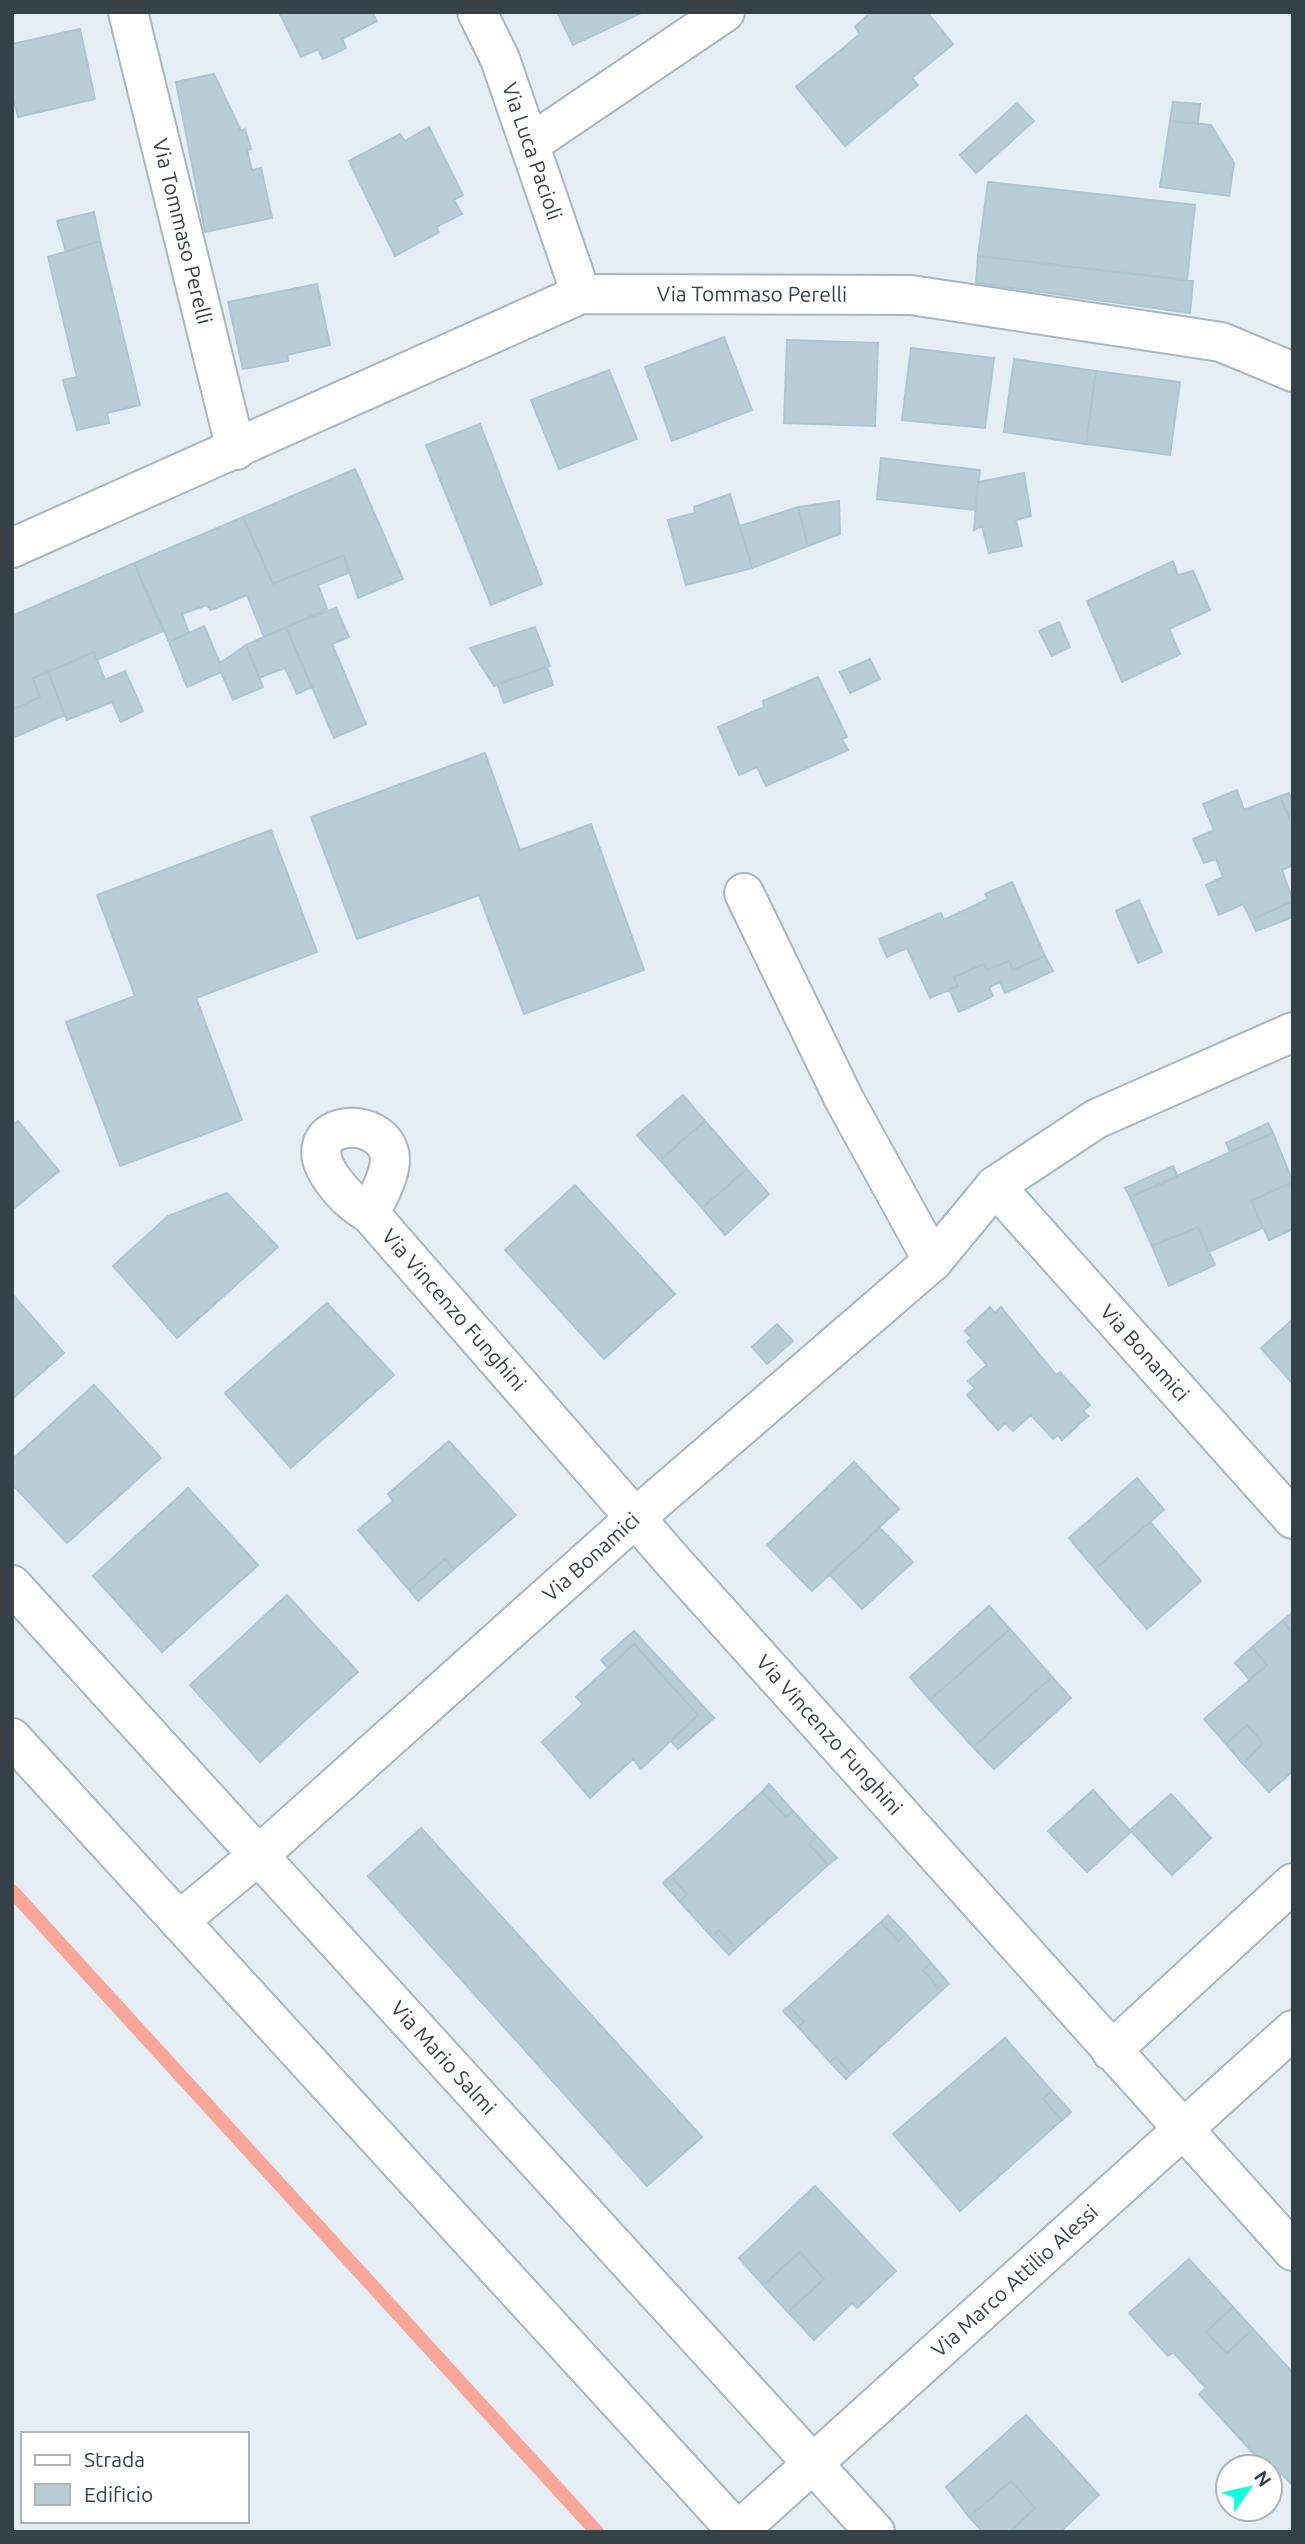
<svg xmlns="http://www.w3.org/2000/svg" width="1305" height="2544" font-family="Ubuntu,sans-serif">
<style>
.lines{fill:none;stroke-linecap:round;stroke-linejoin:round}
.stream{stroke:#f8a69a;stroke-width:14}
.building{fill:#b9cdd7;stroke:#acc6d3;stroke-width:2}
.minor-casing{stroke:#a7b7c1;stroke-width:42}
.minor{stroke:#fff;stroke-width:38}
.labels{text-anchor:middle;stroke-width:5;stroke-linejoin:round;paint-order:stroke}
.street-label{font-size:21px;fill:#344148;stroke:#fff}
</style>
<rect width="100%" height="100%" fill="#e5eef4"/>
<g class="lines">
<path class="stream" d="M 12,1891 L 597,2532"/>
</g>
<path class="building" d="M 279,12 L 372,12 L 377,21 L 342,39 L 346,48 L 323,59 L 318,49 L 301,57 Z
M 557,12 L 643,12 L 573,45 Z
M 871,12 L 927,12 L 953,44 L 912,78 L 918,85 L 845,146 L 796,87 L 860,34 L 855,27 Z
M 80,29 L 95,99 L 18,117 L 12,92 L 12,44 Z
M 214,74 L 241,131 L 245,129 L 251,149 L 247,150 L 252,170 L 261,168 L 272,218 L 205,232 L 176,82 Z
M 1173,102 L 1200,104 L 1198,124 L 1170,121 Z
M 1017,103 L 1034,121 L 976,173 L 960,155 Z
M 1170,121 L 1211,125 L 1234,163 L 1229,196 L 1160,187 Z
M 429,127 L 463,195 L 454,200 L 462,214 L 436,227 L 439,232 L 395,256 L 349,161 L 400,134 L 405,141 Z
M 988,182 L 1195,205 L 1187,280 L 978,256 Z
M 94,212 L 100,241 L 66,252 L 57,221 Z
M 100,241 L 140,405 L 107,413 L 109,423 L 77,430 L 63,380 L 77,377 L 48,257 Z
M 978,256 L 1193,281 L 1190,313 L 976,283 Z
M 317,284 L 330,345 L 287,355 L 288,361 L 243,369 L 228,302 Z
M 724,337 L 752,410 L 672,441 L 645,367 Z
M 787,340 L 878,343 L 875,426 L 784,423 Z
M 911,348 L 994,358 L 985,428 L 902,420 Z
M 1014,359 L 1096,371 L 1086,444 L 1004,432 Z
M 609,370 L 637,439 L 559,469 L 531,400 Z
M 1096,371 L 1180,382 L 1170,455 L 1086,444 Z
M 480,424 L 542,584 L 491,605 L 426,445 Z
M 881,458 L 980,470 L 975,510 L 877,499 Z
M 355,469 L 403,579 L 358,598 L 344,555 L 273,584 L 243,517 Z
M 1024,473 L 1031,516 L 1016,520 L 1022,546 L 989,553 L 982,526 L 974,530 L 978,482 Z
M 730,494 L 752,568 L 686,585 L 668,520 L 695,513 L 694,507 Z
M 839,501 L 840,534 L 808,546 L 798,507 Z
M 798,507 L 808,546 L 752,568 L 740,526 Z
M 243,517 L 273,584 L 344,555 L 348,573 L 318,585 L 327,609 L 264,637 L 247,595 L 211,610 L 207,605 L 182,614 L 189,633 L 169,642 L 134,563 Z
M 1173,561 L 1178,575 L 1193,571 L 1210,610 L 1169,629 L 1180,654 L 1122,682 L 1087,601 Z
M 134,563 L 163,631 L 97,660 L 94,652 L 33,678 L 40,697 L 12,710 L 12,616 Z
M 336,608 L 349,637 L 332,644 L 366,724 L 334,738 L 286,627 Z
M 1059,622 L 1070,647 L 1052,656 L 1039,631 Z
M 204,626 L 220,663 L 246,645 L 263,687 L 233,700 L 221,672 L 187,687 L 169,642 Z
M 286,627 L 312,687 L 297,694 L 285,668 L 259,678 L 246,645 Z
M 535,627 L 550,666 L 494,686 L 470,648 Z
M 94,652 L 105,680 L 125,671 L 143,711 L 121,722 L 112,702 L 67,720 L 48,672 Z
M 870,659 L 880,679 L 850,693 L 840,672 Z
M 547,667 L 553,685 L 504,703 L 497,684 Z
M 48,672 L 65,715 L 13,738 L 12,710 L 40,697 L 33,678 Z
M 818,677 L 847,737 L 842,739 L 848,750 L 766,786 L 757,767 L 739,775 L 718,727 L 764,707 L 763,701 Z
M 485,753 L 520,850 L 591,824 L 644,970 L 524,1014 L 479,895 L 357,939 L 311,817 Z
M 1237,790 L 1244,810 L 1280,796 L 1293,827 L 1293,865 L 1282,870 L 1293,901 L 1251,920 L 1243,904 L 1219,915 L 1206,885 L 1223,877 L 1216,859 L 1204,863 L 1193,839 L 1214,830 L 1203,804 Z
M 1289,793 L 1293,802 L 1293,827 L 1280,796 Z
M 271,830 L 317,952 L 196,998 L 242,1120 L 120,1166 L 66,1022 L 135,996 L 97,895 Z
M 1012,882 L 1045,956 L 1013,970 L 1009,961 L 987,970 L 984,964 L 954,977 L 958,986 L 930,998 L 907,948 L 887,957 L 879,939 L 941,913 L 944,920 L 988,899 L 985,894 Z
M 1139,900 L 1162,952 L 1138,963 L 1116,911 Z
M 1293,901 L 1293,917 L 1256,931 L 1251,920 Z
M 1045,956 L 1053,971 L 1005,993 L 1000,982 L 989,987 L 993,996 L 959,1012 L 949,989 L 958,986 L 954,977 L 984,964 L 987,970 L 1009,961 L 1013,970 Z
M 683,1095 L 705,1121 L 660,1160 L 637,1135 Z
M 18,1121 L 59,1171 L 12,1210 L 12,1126 Z
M 705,1121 L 747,1169 L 702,1208 L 660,1160 Z
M 1268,1123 L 1273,1133 L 1230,1152 L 1226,1143 Z
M 1273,1133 L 1293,1182 L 1251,1201 L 1263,1228 L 1209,1252 L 1198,1227 L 1152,1246 L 1130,1197 Z
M 1173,1166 L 1178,1177 L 1130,1197 L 1125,1188 Z
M 747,1169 L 769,1194 L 725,1235 L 702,1208 Z
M 1293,1182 L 1293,1229 L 1269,1240 L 1251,1201 Z
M 575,1185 L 675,1294 L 604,1359 L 505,1250 Z
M 227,1193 L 278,1247 L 177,1338 L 113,1266 L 168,1216 Z
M 1198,1227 L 1215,1265 L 1169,1286 L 1152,1246 Z
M 12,1294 L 64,1353 L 12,1399 Z
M 327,1303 L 394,1375 L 291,1468 L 225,1393 Z
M 990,1307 L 995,1313 L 1001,1307 L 1056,1375 L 1060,1372 L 1090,1405 L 1083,1411 L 1088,1416 L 1062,1440 L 1058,1435 L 1053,1439 L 1031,1415 L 1013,1431 L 1005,1423 L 998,1430 L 967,1395 L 975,1388 L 968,1381 L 987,1365 L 967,1342 L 972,1338 L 965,1331 Z
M 1293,1319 L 1293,1384 L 1261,1348 Z
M 777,1324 L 793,1341 L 767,1364 L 752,1347 Z
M 94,1385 L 161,1458 L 67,1543 L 12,1484 L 12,1460 Z
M 449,1441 L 516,1515 L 454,1569 L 445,1559 L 409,1590 L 358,1530 L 393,1501 L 388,1494 Z
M 854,1462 L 899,1509 L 812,1591 L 767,1545 Z
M 1137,1478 L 1164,1510 L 1095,1569 L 1069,1538 Z
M 188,1488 L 258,1565 L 162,1652 L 93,1576 Z
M 1150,1522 L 1201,1581 L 1147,1629 L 1095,1569 Z
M 880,1528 L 913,1562 L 862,1609 L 829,1574 Z
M 445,1559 L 454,1569 L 418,1601 L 409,1590 Z
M 287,1595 L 358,1672 L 260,1762 L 190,1685 Z
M 989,1606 L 1010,1629 L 930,1700 L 910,1677 Z
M 1293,1612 L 1293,1633 L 1282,1621 Z
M 1282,1621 L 1293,1633 L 1293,1771 L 1269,1792 L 1243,1764 L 1263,1743 L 1247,1725 L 1226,1744 L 1204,1719 L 1267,1665 L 1252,1647 Z
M 1010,1629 L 1052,1677 L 973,1747 L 930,1700 Z
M 634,1631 L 714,1718 L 678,1749 L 671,1741 L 698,1715 L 634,1644 L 608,1668 L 601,1660 Z
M 634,1644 L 698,1715 L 641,1769 L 633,1759 L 590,1798 L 542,1742 L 583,1704 L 576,1697 Z
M 1252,1647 L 1267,1665 L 1249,1679 L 1235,1663 Z
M 1052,1677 L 1071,1698 L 994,1769 L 973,1747 Z
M 1247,1725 L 1263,1743 L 1243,1764 L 1226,1744 Z
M 769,1784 L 793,1811 L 786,1817 L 762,1792 Z
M 1093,1790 L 1131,1832 L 1087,1872 L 1048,1831 Z
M 762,1792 L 786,1817 L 793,1811 L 817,1837 L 809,1844 L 828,1865 L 736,1948 L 719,1930 L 712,1937 L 680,1902 L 687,1894 L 671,1876 Z
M 1171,1794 L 1211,1838 L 1172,1875 L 1130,1830 Z
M 421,1828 L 702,2137 L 647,2186 L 368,1876 Z
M 817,1837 L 837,1858 L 828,1865 L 809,1844 Z
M 671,1876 L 687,1894 L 680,1902 L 663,1883 Z
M 888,1915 L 906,1934 L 898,1941 L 881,1922 Z
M 881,1922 L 898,1941 L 906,1934 L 931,1963 L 923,1970 L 941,1991 L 851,2074 L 836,2057 L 830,2062 L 798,2027 L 804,2022 L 789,2006 Z
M 719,1930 L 736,1948 L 729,1955 L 712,1937 Z
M 931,1963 L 949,1984 L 941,1991 L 923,1970 Z
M 789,2006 L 804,2022 L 798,2027 L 783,2011 Z
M 1005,2038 L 1052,2091 L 1043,2099 L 1062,2120 L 960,2211 L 893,2134 Z
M 836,2057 L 851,2074 L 846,2079 L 830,2062 Z
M 1052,2091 L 1071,2112 L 1062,2120 L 1043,2099 Z
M 815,2186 L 896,2271 L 857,2308 L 852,2303 L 814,2340 L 788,2312 L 824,2279 L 800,2252 L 763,2285 L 739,2258 Z
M 800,2252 L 824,2279 L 788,2312 L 763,2285 Z
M 1189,2259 L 1233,2307 L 1206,2332 L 1227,2353 L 1253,2329 L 1293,2373 L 1293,2486 L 1281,2473 L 1276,2478 L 1270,2467 L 1266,2467 L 1199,2394 L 1206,2388 L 1173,2352 L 1168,2356 L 1129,2313 Z
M 1233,2307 L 1253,2329 L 1227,2353 L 1206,2332 Z
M 1026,2415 L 1099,2495 L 1060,2532 L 1010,2532 L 1035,2508 L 1011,2481 L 969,2517 L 946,2487 Z
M 1011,2481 L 1035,2508 L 1010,2532 L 983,2532 L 969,2517 Z"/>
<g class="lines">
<g class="minor-casing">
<g id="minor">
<path id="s1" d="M 128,12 L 236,450"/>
<path id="s2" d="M 477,12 L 500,59 L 581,294"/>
<path d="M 530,144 L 725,12"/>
<path id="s3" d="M 12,548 L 581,294 L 911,295 L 1221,342 L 1293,372"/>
<path d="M 744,893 L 844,1099 L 933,1261"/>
<path id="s4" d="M 995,1186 L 1293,1519"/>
<path id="s5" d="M 370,1214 C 377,1198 390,1177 390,1159 C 388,1112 289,1118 332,1179 C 344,1195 353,1204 370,1214 L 678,1567 L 1293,2251"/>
<path id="s6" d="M 12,1585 L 875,2532"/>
<path d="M 12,1738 L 738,2532"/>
<path id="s7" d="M 179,1921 L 260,1854 L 635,1518 L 933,1261 L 995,1186 L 1096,1119 L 1293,1032"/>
<path d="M 1111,2051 L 1293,1883"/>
<path id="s8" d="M 738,2531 L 1293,2030"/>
</g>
</g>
<use href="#minor" class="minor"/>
</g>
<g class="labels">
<g class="street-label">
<text dy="7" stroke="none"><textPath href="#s2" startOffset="150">Via Luca Pacioli</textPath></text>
<text dy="7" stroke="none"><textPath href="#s1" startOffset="226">Via Tommaso Perelli</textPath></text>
<text dy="7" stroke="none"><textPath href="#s3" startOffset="794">Via Tommaso Perelli</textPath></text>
<text dy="7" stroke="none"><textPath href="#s5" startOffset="366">Via Vincenzo Funghini</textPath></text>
<text dy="7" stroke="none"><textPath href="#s4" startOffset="224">Via Bonamici</textPath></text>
<text dy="7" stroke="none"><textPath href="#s7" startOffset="550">Via Bonamici</textPath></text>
<text dy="7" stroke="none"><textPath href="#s5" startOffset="933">Via Vincenzo Funghini</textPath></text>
<text dy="7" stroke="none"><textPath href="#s6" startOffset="640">Via Mario Salmi</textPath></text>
<text dy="7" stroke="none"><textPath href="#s8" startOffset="373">Via Marco Attilio Alessi</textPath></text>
</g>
</g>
<rect width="1305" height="2544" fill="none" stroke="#344148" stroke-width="28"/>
<rect x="21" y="2432" width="228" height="91" fill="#ffffff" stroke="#aeb3b6" stroke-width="2"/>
<rect x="35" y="2455" width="35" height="10" fill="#ffffff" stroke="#aeb3b6" stroke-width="2"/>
<text x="84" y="2467" font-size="21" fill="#344148">Strada</text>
<rect x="35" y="2484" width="35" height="21" fill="#b9cdd7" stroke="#aeb3b6" stroke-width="2"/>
<text x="84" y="2502" font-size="21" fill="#344148">Edificio</text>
<g transform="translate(1249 2488) rotate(56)"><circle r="33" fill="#ffffff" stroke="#aeb3b6" stroke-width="2"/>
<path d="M0-5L12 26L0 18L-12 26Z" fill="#11ffe0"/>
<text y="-10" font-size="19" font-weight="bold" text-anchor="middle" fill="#344148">N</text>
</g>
</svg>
